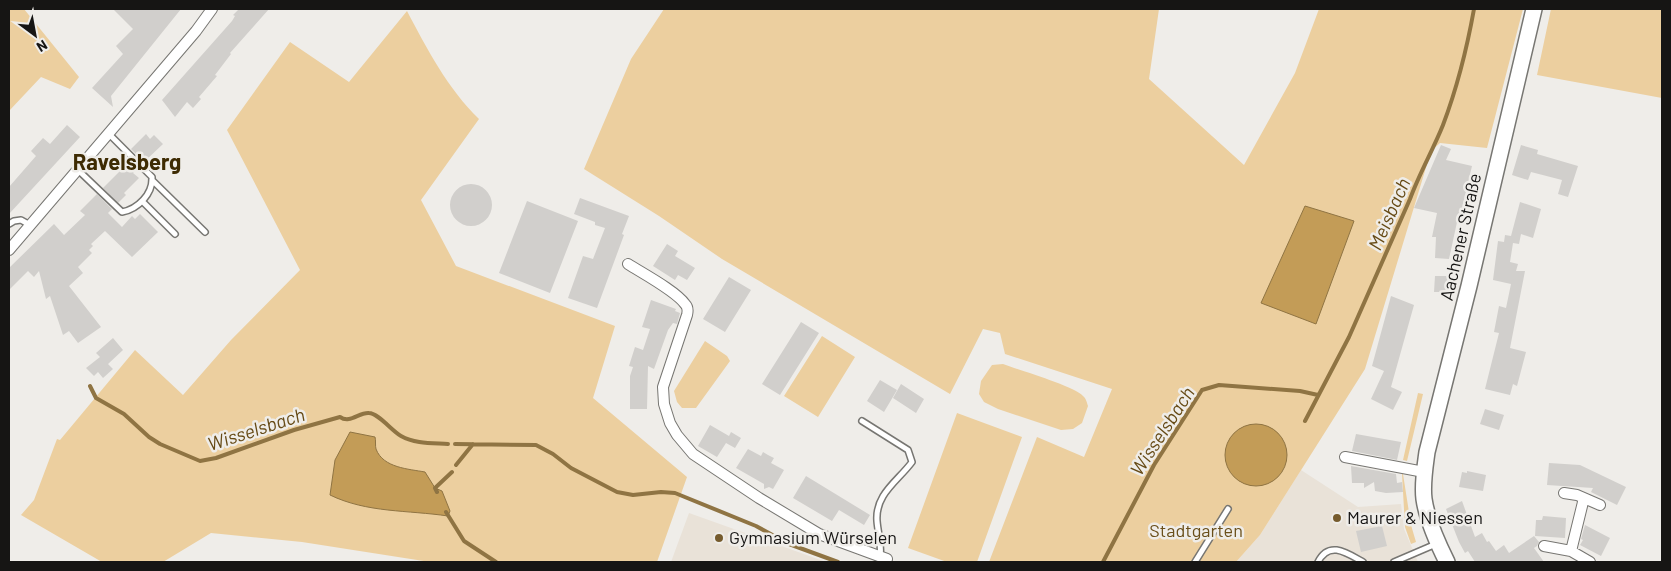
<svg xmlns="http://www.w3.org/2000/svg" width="1671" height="571" font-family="Barlow,sans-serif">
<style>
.built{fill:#e9e2d8}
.green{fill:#eccf9f}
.water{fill:#c39c57;stroke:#8f7443}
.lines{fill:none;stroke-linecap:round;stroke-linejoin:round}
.stream{stroke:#8f7443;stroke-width:4}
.building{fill:#d1cfcc}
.service-casing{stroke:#777672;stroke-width:8}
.minor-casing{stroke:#777672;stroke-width:12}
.primary-casing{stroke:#777672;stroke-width:18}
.service{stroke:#fff;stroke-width:5}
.minor{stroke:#fff;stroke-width:10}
.primary{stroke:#fff;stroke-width:15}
.poi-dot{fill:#765b2d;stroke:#efede9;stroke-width:2}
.labels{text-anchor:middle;stroke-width:5;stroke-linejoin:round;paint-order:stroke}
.street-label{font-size:18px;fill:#161514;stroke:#efede9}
.poi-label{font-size:18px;fill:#161514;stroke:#efede9;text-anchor:start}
.park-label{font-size:18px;fill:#6a4f1a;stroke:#efede9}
.water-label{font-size:19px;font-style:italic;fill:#664a15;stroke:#efede9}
.district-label{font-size:22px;font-weight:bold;fill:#3e2b03;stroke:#efede9}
</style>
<rect width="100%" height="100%" fill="#efede9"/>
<path class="built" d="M 1301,470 L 1358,507 L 1401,504 L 1404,529 L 1418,562 L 1236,562 L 1260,535 Z
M 689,513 L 826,562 L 671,562 Z"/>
<path class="green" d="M 9,9 L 24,9 L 79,77 L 70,89 L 41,77 L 9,111 Z
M 664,9 L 1159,9 L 1149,79 L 1244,165 L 1295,73 L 1319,9 L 1523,9 L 1487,148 L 1440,143 L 1431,151 L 1365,369 L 1260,535 L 1236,562 L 989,562 L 1037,437 L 1084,457 L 1112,389 L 1005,354 L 1000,333 L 983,329 L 950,394 L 722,259 L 659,216 L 584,169 L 631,59 Z
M 1551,9 L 1662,9 L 1662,98 L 1537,75 Z
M 407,11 C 427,49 448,89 479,119 L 421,200 L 456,266 L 615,326 L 593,398 L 687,477 L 657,562 L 430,562 L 302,542 L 211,533 L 163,562 L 102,562 L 21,515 L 34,500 L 57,439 L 60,440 L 135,350 L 183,395 L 231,340 L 300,270 L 227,130 L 290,42 L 349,82 Z
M 822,336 L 855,357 L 818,417 L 784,396 Z
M 705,341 L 727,356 L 730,361 L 696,408 L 682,408 L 677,402 L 674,391 Z
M 1003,364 C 1018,370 1074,386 1083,396 C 1086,398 1087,403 1088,406 L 1082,423 L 1073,429 L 1061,430 L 998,409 L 984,402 L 979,394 L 981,381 L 992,365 Z
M 1418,393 L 1423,394 L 1407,461 L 1403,460 Z
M 957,413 L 1022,437 L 977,562 L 947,562 L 908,548 Z
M 1402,474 L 1403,474 L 1411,525 L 1416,542 L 1411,544 L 1405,527 Z"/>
<path class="water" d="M 1305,206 L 1354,221 L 1316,324 L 1261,303 Z
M1225 455a31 31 0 1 1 62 0a31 31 0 1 1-62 0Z
M 350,432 L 375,437 C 376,440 375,446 376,449 C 383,468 409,469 425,472 L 435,488 L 442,491 L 450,511 L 448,516 C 408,510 367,513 330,495 L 335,460 Z"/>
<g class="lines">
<path class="stream" d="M 90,386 L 96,398 L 124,414 L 149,437 L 160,444 L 200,461 L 216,458 L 294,430 L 340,417 C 350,424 359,412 369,413 C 378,413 392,431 401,436 C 415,444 432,443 448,444
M 1305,421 L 1349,337 L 1410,199 C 1419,174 1433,150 1443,125 C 1457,88 1467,48 1474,9
M 455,444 L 536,445 L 553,454 L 571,468 L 617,492 L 633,495 L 661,492 L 675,493 L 756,526 L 789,544 L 838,562
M 456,465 L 473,444
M 437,492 L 435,488 L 452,472
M 446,512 L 464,541 L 496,562
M 1103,562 L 1154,465 L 1202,390 L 1219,385 L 1300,391 L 1318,395"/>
</g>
<path class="building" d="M 113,9 L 181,9 L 111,96 L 113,107 L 92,88 L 123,54 L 116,46 L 133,29 Z
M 239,9 L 269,9 L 230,53 L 231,54 L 215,75 L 217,76 L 199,97 L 201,99 L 193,108 L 187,102 L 175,117 L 162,100 L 232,21 L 235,16 L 233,15 Z
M 67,125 L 80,137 L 9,214 L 9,187 L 36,156 L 31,151 L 43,138 L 50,144 Z
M 146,134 L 150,139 L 154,135 L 163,144 L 144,162 L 131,149 Z
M 1441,145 L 1451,149 L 1446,160 L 1472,166 L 1461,213 L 1459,213 L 1449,259 L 1435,258 L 1436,237 L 1432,237 L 1437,213 L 1414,208 Z
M 1521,145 L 1538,150 L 1537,154 L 1578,166 L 1568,197 L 1558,194 L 1562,180 L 1531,172 L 1528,180 L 1512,175 Z
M 130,161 L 137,168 L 133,173 L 139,178 L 124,193 L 126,195 L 118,203 L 103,188 Z
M450 205a21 21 0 1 1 42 0a21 21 0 1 1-42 0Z
M 97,194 L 112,209 L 108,213 L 122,227 L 132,216 L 135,219 L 140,214 L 158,232 L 132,257 L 105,231 L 91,244 L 93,246 L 89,250 L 92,253 L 78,267 L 83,273 L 69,286 L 101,327 L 78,343 L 69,331 L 63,335 L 50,296 L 46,299 L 39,271 L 34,277 L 28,271 L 9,290 L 9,268 L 54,224 L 64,235 L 85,215 L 80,211 Z
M 580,198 L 629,216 L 622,234 L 624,235 L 597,308 L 568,298 L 583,256 L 593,259 L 605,228 L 595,225 L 595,222 L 574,214 Z
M 527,201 L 578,221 L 550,293 L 499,273 Z
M 1520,202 L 1541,209 L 1533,238 L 1521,234 L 1519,244 L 1513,243 L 1510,262 L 1518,264 L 1516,271 L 1525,271 L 1510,348 L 1526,352 L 1517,386 L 1513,384 L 1510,395 L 1485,389 L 1499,333 L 1494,332 L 1499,306 L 1506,308 L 1511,284 L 1493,280 L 1498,241 L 1504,242 L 1505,235 L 1511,236 Z
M 667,244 L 678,251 L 675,256 L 695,268 L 687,280 L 678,275 L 675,280 L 653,266 Z
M 1435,276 L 1451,276 L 1450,292 L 1434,292 Z
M 729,277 L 751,290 L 725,332 L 703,319 Z
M 1391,296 L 1414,305 L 1391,387 L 1402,392 L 1393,410 L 1371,399 L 1384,371 L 1372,366 Z
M 651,300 L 676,309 L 675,311 L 680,313 L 677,324 L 673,323 L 668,330 L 654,369 L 648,366 L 647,409 L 630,409 L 630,376 L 633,367 L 629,366 L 635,347 L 643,350 L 650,329 L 642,327 Z
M 801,322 L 819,333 L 780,395 L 762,384 Z
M 113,338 L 123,350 L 108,364 L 113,369 L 103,378 L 98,372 L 94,376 L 86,368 L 100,357 L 96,353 Z
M 880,380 L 897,390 L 884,412 L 867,401 Z
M 901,384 L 924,399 L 916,413 L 893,398 Z
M 1485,409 L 1504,415 L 1499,430 L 1480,424 Z
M 710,425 L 729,436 L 731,432 L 741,438 L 735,448 L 726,443 L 717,457 L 698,446 Z
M 1356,434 L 1401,442 L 1397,460 L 1352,451 Z
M 748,449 L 761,456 L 763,452 L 768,455 L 774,458 L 771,463 L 784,470 L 773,489 L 769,487 L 764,489 L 764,484 L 736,468 Z
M 1549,463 L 1580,465 L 1626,487 L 1617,505 L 1591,492 L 1593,488 L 1547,485 Z
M 1351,466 L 1396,474 L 1397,483 L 1402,482 L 1403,492 L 1386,493 L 1375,491 L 1374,482 L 1364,488 L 1364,483 L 1352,483 Z
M 1467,471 L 1486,475 L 1483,491 L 1459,487 L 1462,472 L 1467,473 Z
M 806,476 L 870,515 L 864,525 L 839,510 L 832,521 L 793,498 Z
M 1462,501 L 1475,537 L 1482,533 L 1487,542 L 1489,541 L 1496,551 L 1504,545 L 1509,553 L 1534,536 L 1539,542 L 1537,546 L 1534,548 L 1544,562 L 1475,562 L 1468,551 L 1465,553 L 1459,542 L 1446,509 Z
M 1543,516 L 1566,518 L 1565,538 L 1535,536 L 1536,520 L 1542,520 Z
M 1585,525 L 1610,538 L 1601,556 L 1580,545 L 1583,540 L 1581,539 Z
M 1382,526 L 1387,546 L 1361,552 L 1356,531 Z"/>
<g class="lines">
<g class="service-casing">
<path id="service" d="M 78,170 L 122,212 C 138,209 153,194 152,177 L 109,134
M 152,180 L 205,232
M 142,201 L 175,234
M 9,224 L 14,221 L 21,220 L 30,225
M 862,421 L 908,450 L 912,462 C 898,481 875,494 877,521 C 878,534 882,544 880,556
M 1195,562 L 1228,509
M 1318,562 C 1329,540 1347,553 1363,562
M 1394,562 L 1436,544"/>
</g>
<g class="minor-casing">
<path id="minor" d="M 9,250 L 196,31 L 212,9
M 628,264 C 642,273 676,291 685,304 C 688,307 688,311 687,315 L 663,387 L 664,404 L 670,423 L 677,435 L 693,454 L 759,498 L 819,534 L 887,559 L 886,562
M 1345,457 L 1424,472
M 1564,493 L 1577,495 L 1600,505
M 1584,498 L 1571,551 L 1590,562
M 1544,546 L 1571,551"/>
</g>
<g class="primary-casing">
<path id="primary" d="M 1447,562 C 1438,544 1427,520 1424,499 C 1422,484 1425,467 1427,452 L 1469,286 L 1534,9"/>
</g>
<use href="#service" class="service"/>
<use href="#minor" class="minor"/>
<use href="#primary" class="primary"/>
</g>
<g class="poi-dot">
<circle cx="1337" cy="518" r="5"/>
<circle cx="719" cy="538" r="5"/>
</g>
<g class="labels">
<g class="street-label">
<text transform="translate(1461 237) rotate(-77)" y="6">Aachener Straße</text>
</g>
<g class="poi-label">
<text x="1347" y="524">Maurer &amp; Niessen</text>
<text x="729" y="544">Gymnasium Würselen</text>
</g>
<g class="park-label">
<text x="1196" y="537">Stadtgarten</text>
</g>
<g class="water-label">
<text transform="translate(1389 214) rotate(-66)" y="7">Meisbach</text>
<text transform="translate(256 429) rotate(-18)" y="7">Wisselsbach</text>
<text transform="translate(1162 431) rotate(-57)" y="7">Wisselsbach</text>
</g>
<g class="district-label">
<text x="127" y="170">Ravelsberg</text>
</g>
</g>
<rect width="1671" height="571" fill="none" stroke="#161514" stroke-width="20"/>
<g transform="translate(35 35) rotate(148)" stroke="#efede9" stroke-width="4" paint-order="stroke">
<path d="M0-4L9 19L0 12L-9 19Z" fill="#161514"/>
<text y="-8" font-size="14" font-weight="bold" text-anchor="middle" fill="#161514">N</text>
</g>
</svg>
